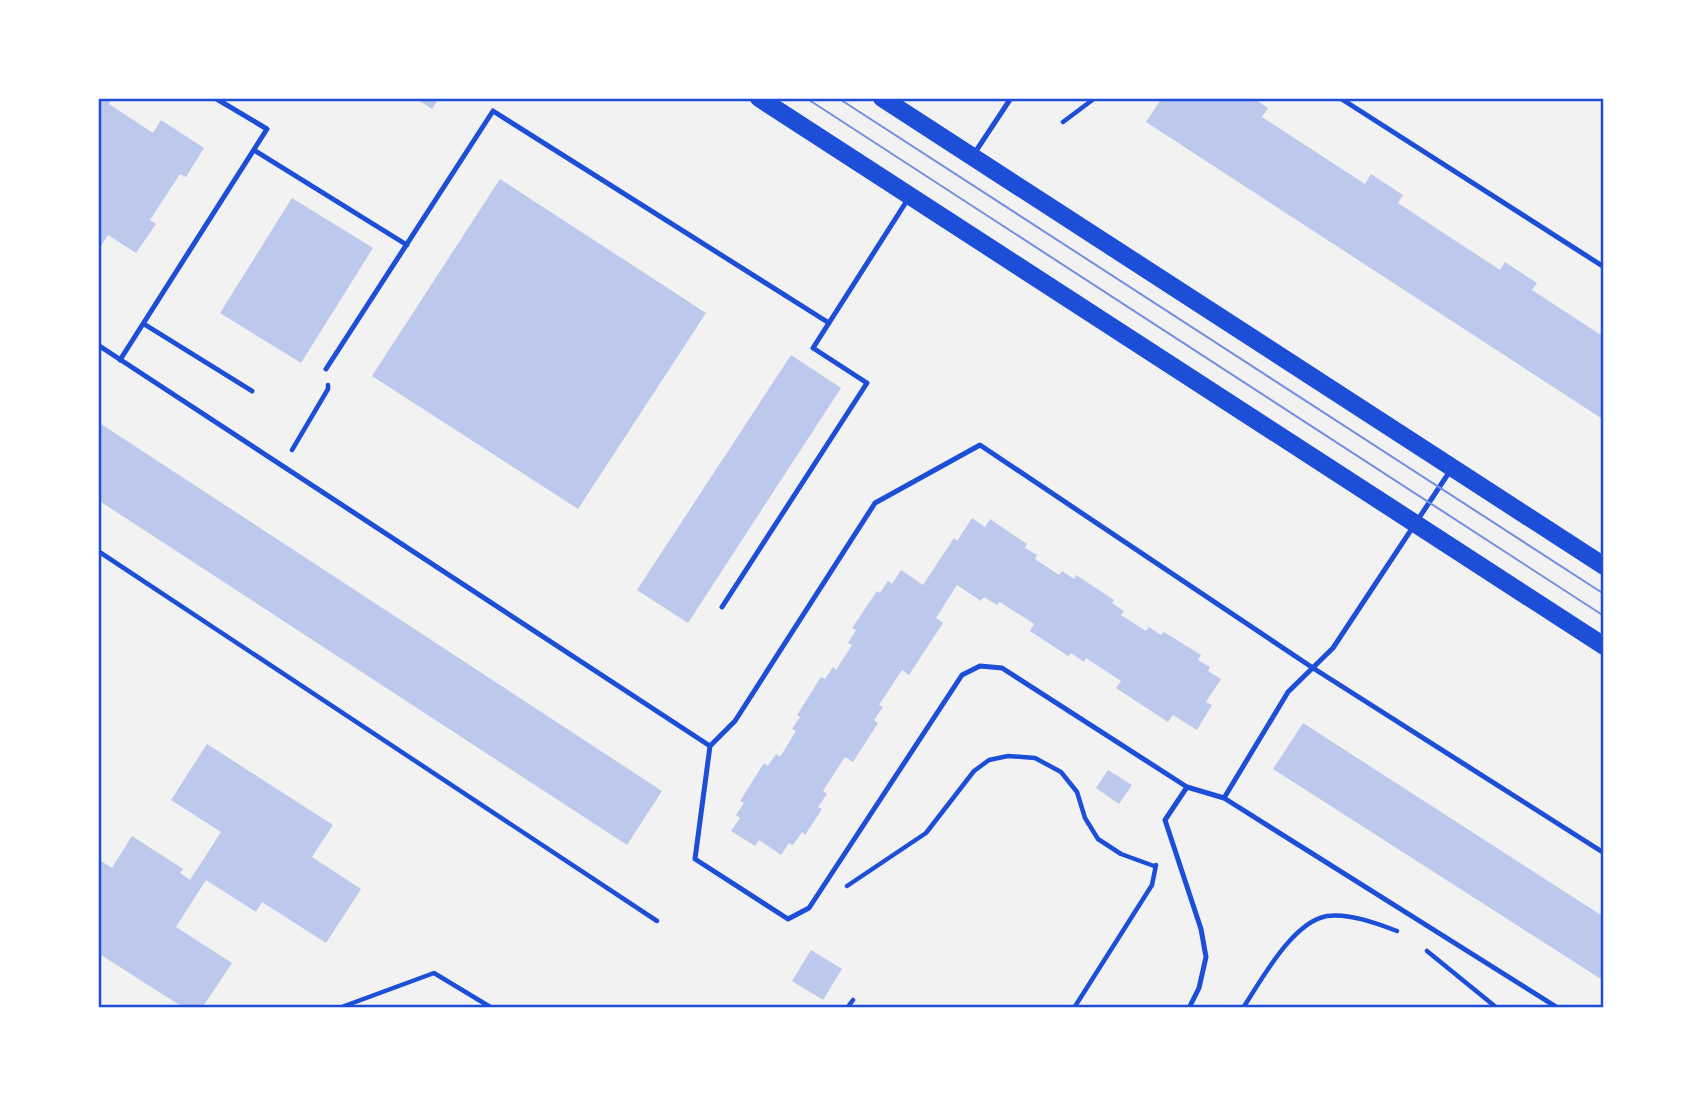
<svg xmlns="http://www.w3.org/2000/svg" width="1702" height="1106" font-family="'PT Sans',sans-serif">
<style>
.building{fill:#bdc9ec}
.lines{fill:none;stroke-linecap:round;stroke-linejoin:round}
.path{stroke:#1d4ed8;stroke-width:4.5}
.service{stroke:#1d4ed8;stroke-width:5}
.primary{stroke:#1d4ed8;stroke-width:18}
.tram{stroke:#7290e2;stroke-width:2}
.neatline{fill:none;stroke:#1d4ed8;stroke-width:2.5}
</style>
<rect width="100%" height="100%" fill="#f2f2f2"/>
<path class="building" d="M 98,98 L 112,98 L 109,104 L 153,133 L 161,120 L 204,148 L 186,177 L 180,174 L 150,220 L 156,224 L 136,253 L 108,235 L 101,246 L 98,244 Z
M 415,98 L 439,98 L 432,109 Z
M 1162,98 L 1253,98 L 1268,108 L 1262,117 L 1365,184 L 1371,174 L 1403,195 L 1398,203 L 1500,270 L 1505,262 L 1537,283 L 1532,290 L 1604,337 L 1604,420 L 1146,122 Z
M 500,179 L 706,313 L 578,509 L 372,376 Z
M 292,198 L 373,248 L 301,363 L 220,313 Z
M 791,355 L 841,388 L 688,623 L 637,590 Z
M 98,422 L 662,791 L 627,845 L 98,500 Z
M 972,518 L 985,527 L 990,519 L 1027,544 L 1025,548 L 1037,555 L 1035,559 L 1059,575 L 1062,571 L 1074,579 L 1076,575 L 1114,600 L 1112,603 L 1124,611 L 1121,615 L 1146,631 L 1149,627 L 1161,635 L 1164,632 L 1201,655 L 1198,660 L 1210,667 L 1208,671 L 1221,679 L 1206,702 L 1212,705 L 1197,730 L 1173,715 L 1168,722 L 1116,688 L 1121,681 L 1086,658 L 1084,662 L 1071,653 L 1068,656 L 1030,631 L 1034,624 L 1000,602 L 997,605 L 984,597 L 981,601 L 957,585 L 936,618 L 943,623 L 909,675 L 902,670 L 879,705 L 883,707 L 874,720 L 878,723 L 853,762 L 845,757 L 823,791 L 827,794 L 818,807 L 822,809 L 805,835 L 802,832 L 793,845 L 789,843 L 781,855 L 759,840 L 755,846 L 731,831 L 740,818 L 736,815 L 744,803 L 740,801 L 764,763 L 768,766 L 776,754 L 780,757 L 796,731 L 792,729 L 800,717 L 797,715 L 821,677 L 825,679 L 833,667 L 836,670 L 852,645 L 848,643 L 856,630 L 852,628 L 877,591 L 880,593 L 888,581 L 892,584 L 901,570 L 923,585 L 954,538 L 957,541 Z
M 1303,723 L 1604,917 L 1604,981 L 1273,769 Z
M 207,744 L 333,825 L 312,857 L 361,889 L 326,943 L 262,902 L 256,912 L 206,880 L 176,927 L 232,963 L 202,1008 L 184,1008 L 98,953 L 98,859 L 112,868 L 132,836 L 183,869 L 180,873 L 190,880 L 221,832 L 171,800 Z
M 1108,770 L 1132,785 L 1119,804 L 1096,788 Z
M 811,950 L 842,969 L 823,1000 L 792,981 Z"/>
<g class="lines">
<path class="path" d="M 1063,122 L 1095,98
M 292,450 L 328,389 L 328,385
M 98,551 L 657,921
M 847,886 L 926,833 L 974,771 L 989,760 L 1008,756 L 1035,758 L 1061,772 L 1077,792 L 1085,818 L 1098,839 L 1121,854 L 1154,866
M 1427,951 L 1497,1008
M 339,1008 L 434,973 L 492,1008
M 847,1008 L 853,1000
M 1074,1008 L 1152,885 L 1156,865
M 1243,1008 C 1261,981 1292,922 1327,916 C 1349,913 1376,923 1397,931"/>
<path class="service" d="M 1340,98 L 1604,267
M 254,150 L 407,245
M 974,154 L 1011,98
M 144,324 L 252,391
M 98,345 L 710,746 L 735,721 L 875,503 L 980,445 L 1313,668 L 1604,853
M 120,360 L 267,129 L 215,98
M 326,369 L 493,111 L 829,323
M 722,607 L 867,383 L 813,348 L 908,199
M 710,746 L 695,859 L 788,919 L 809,908 L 962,675 L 980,666 L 1002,668 L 1187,787 L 1224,798 L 1558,1008
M 1187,787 L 1165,820 L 1201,929 L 1206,957 L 1199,988 L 1189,1008
M 1224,798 L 1288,692 L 1333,648 L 1450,471"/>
<path class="primary" d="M 759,98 L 1604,646
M 882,98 L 1604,566"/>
<path class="tram" d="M 806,98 L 1604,616
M 838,98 L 1604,594"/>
</g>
<rect width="1702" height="1106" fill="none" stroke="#ffffff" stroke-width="200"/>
<rect x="100" y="100" width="1502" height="906" class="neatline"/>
</svg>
